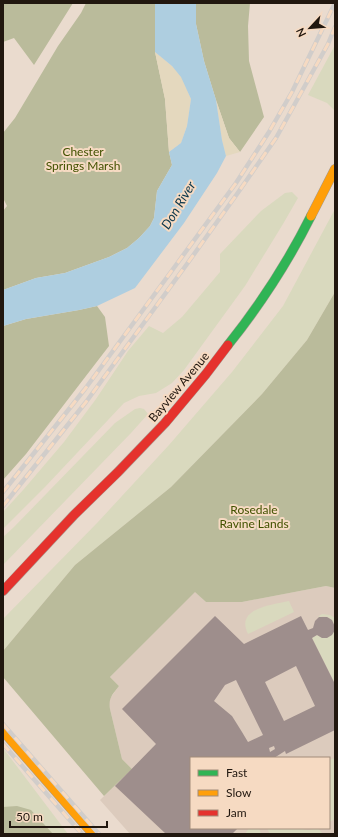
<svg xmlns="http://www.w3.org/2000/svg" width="338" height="837" font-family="Lato,sans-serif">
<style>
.education{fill:#dccbbd;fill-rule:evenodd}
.green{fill:#d9d9be}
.forest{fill:#babb9b}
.sand{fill:#e4d8be}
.water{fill:#aecee0}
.building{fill:#9e8e8c;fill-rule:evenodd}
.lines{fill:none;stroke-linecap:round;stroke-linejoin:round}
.fast-casing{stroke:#a59a90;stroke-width:10}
.slow-casing{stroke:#a59a90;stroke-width:10}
.jam-casing{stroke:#a59a90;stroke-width:10}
.fast{stroke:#30b455;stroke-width:9}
.slow{stroke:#ff9f0a;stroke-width:9}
.jam{stroke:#e5322d;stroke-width:9}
.rail-casing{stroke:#d1cdca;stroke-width:4.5}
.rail{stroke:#f6dac2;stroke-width:3;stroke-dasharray:9;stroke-linecap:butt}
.labels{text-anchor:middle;stroke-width:4;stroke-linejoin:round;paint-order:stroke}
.park-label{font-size:12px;fill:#425200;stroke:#f6dac2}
.street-label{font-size:12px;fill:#21170f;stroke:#f6dac2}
.water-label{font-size:13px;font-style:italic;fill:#0a364b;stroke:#f6dac2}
</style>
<rect width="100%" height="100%" fill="#eadbce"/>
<path class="education" d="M 326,586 L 335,588 L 335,834 L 130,834 L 100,800 L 132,769 L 122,759 L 110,709 L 108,703 L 111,697 L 119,686 L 110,677 L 195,591 L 206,602 L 242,602 ZM 191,758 L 329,758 L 329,828 L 191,828 Z"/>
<path class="green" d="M 335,45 L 335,111 L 327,103 L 308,95 Z
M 292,192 L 298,198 L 283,224 L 245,286 L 184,370 L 172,383 L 156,393 L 139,396 L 124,403 L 45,487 L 3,529 L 3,512 L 24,489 L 64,442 L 96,399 L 128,351 L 149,326 L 163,333 L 182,317 L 220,272 L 220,254 L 261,211 L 285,193 Z
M 335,209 L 335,292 L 307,340 L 262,394 L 171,487 L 75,565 L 3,651 L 3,619 L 98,522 L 169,445 L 232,372 L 283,306 Z
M 140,408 L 144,409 L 148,414 L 131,433 L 3,565 L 3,537 L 14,527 L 115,423 L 135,409 Z
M 289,601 L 294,612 L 248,634 C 235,608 272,605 289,601 Z
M 322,614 L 330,615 L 335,618 L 335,684 L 312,638 L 317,635 L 322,638 L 335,627 C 333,618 326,614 318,618 L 319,616 Z
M 3,748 L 68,834 L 3,834 Z
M 335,758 L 335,819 L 329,822 L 329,760 Z
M 249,828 L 259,828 L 261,834 L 245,834 Z
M 267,828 L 296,828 L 308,830 L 318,828 L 323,834 L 270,834 Z"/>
<path class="forest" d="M 3,3 L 73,3 L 34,65 L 14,38 L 3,42 Z
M 86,3 L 155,3 L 155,52 L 165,99 L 169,152 L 172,165 L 157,191 L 154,218 L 150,226 L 139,238 L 127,248 L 109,257 L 65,273 L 36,278 L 3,290 L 3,211 L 7,206 L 3,198 L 3,133 L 15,118 L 58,46 L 81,13 Z
M 196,3 L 250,3 L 248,26 L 249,61 L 264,117 L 240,152 L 229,138 L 216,100 L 204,61 L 196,24 Z
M 335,292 L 335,588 L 326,586 L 242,602 L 206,602 L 195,592 L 110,677 L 119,686 C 113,694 108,698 110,709 L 122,759 L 132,769 L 104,796 L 3,677 L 3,651 L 75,565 L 171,487 L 262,394 L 307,340 Z
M 97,306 L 105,317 L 109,346 L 26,454 L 3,480 L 3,326 L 26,319 L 79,310 Z
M 17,806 L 31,810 L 53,834 L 3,834 L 3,807 Z"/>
<path class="sand" d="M 155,52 L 172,66 L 182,77 L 191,99 L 187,126 L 181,143 L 169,152 L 165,99 Z
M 216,100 L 229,138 L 240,152 L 226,156 L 222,140 Z"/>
<path class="water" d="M 155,3 L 196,3 L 196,24 L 204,61 L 216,100 L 222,140 L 226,156 L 217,173 L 184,223 L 135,288 L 97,306 L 79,310 L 26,319 L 3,326 L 3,290 L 36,278 L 65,273 L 109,257 L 127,248 L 139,238 L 150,226 L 154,218 L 157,191 L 172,165 L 169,152 L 181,143 L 187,126 L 191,99 L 181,77 L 172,66 L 155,52 Z"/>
<path class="building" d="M 215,616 L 244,644 L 301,616 L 308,630 L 313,628 L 315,621 L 319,617 L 327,617 L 332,620 L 335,627 L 335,630 L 332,635 L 327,638 L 322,638 L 317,635 L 312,638 L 335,684 L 335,730 L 286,754 L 285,751 L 274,758 L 191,758 L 191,828 L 238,828 L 232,834 L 166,834 L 115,786 L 156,744 L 122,709 ZM 296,666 L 315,706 L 284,721 L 265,682 ZM 236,680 L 263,735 L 248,742 L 242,732 L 232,716 L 214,701 L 225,685 ZM 274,746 L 275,749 L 270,752 L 269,748 Z"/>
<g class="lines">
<g class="fast-casing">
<path id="fast" d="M 228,345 C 260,305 288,262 311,216"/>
</g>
<g class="slow-casing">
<path id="slow" d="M 311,216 L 335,169
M 3,731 L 93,834"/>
</g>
<g class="jam-casing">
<path id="jam" d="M 3,591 L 74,515 L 118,472 L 165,423 L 206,374 L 228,345"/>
</g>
<use href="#fast" class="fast"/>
<use href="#slow" class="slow"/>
<use href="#jam" class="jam"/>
<g class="rail-casing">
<path id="rail" d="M 3,492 L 85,389 L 176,265 L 236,183 L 269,132 L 292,92 L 335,3
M 3,506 L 86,402 L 187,264 L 237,194 L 276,138 L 328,44 L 335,27
M 3,724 L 99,834
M 3,744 L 82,834"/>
</g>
<use href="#rail" class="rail"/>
</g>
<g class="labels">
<g class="park-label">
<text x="83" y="156">Chester<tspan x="83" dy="14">Springs Marsh</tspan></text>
<text x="254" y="514">Rosedale<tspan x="254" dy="14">Ravine Lands</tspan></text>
</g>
<g class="street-label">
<text transform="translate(179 387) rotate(-50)" y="4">Bayview Avenue</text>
</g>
<g class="water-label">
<text transform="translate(178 205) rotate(-59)" y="5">Don River</text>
</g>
</g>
<rect width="338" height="837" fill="none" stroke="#21170f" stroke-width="8"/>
<rect x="190" y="757" width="140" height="72" fill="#f6dac2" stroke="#a18c7a"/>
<rect x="198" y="770" width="20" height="6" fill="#30b455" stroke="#a18c7a"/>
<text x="226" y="777" font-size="12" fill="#21170f">Fast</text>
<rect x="198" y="790" width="20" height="6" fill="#ff9f0a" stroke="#a18c7a"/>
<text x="226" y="797" font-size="12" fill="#21170f">Slow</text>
<rect x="198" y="810" width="20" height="6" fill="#e5322d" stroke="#a18c7a"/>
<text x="226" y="817" font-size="12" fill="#21170f">Jam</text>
<g transform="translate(310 28) rotate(244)" stroke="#f6dac2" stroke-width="3" paint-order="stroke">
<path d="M0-3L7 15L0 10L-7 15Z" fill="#21170f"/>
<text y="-6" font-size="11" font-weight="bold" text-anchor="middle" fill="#21170f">N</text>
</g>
<path d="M10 821v6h97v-6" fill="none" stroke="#21170f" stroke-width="2"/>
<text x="16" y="821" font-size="12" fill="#21170f" stroke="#f6dac2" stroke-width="3" paint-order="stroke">50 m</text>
</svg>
